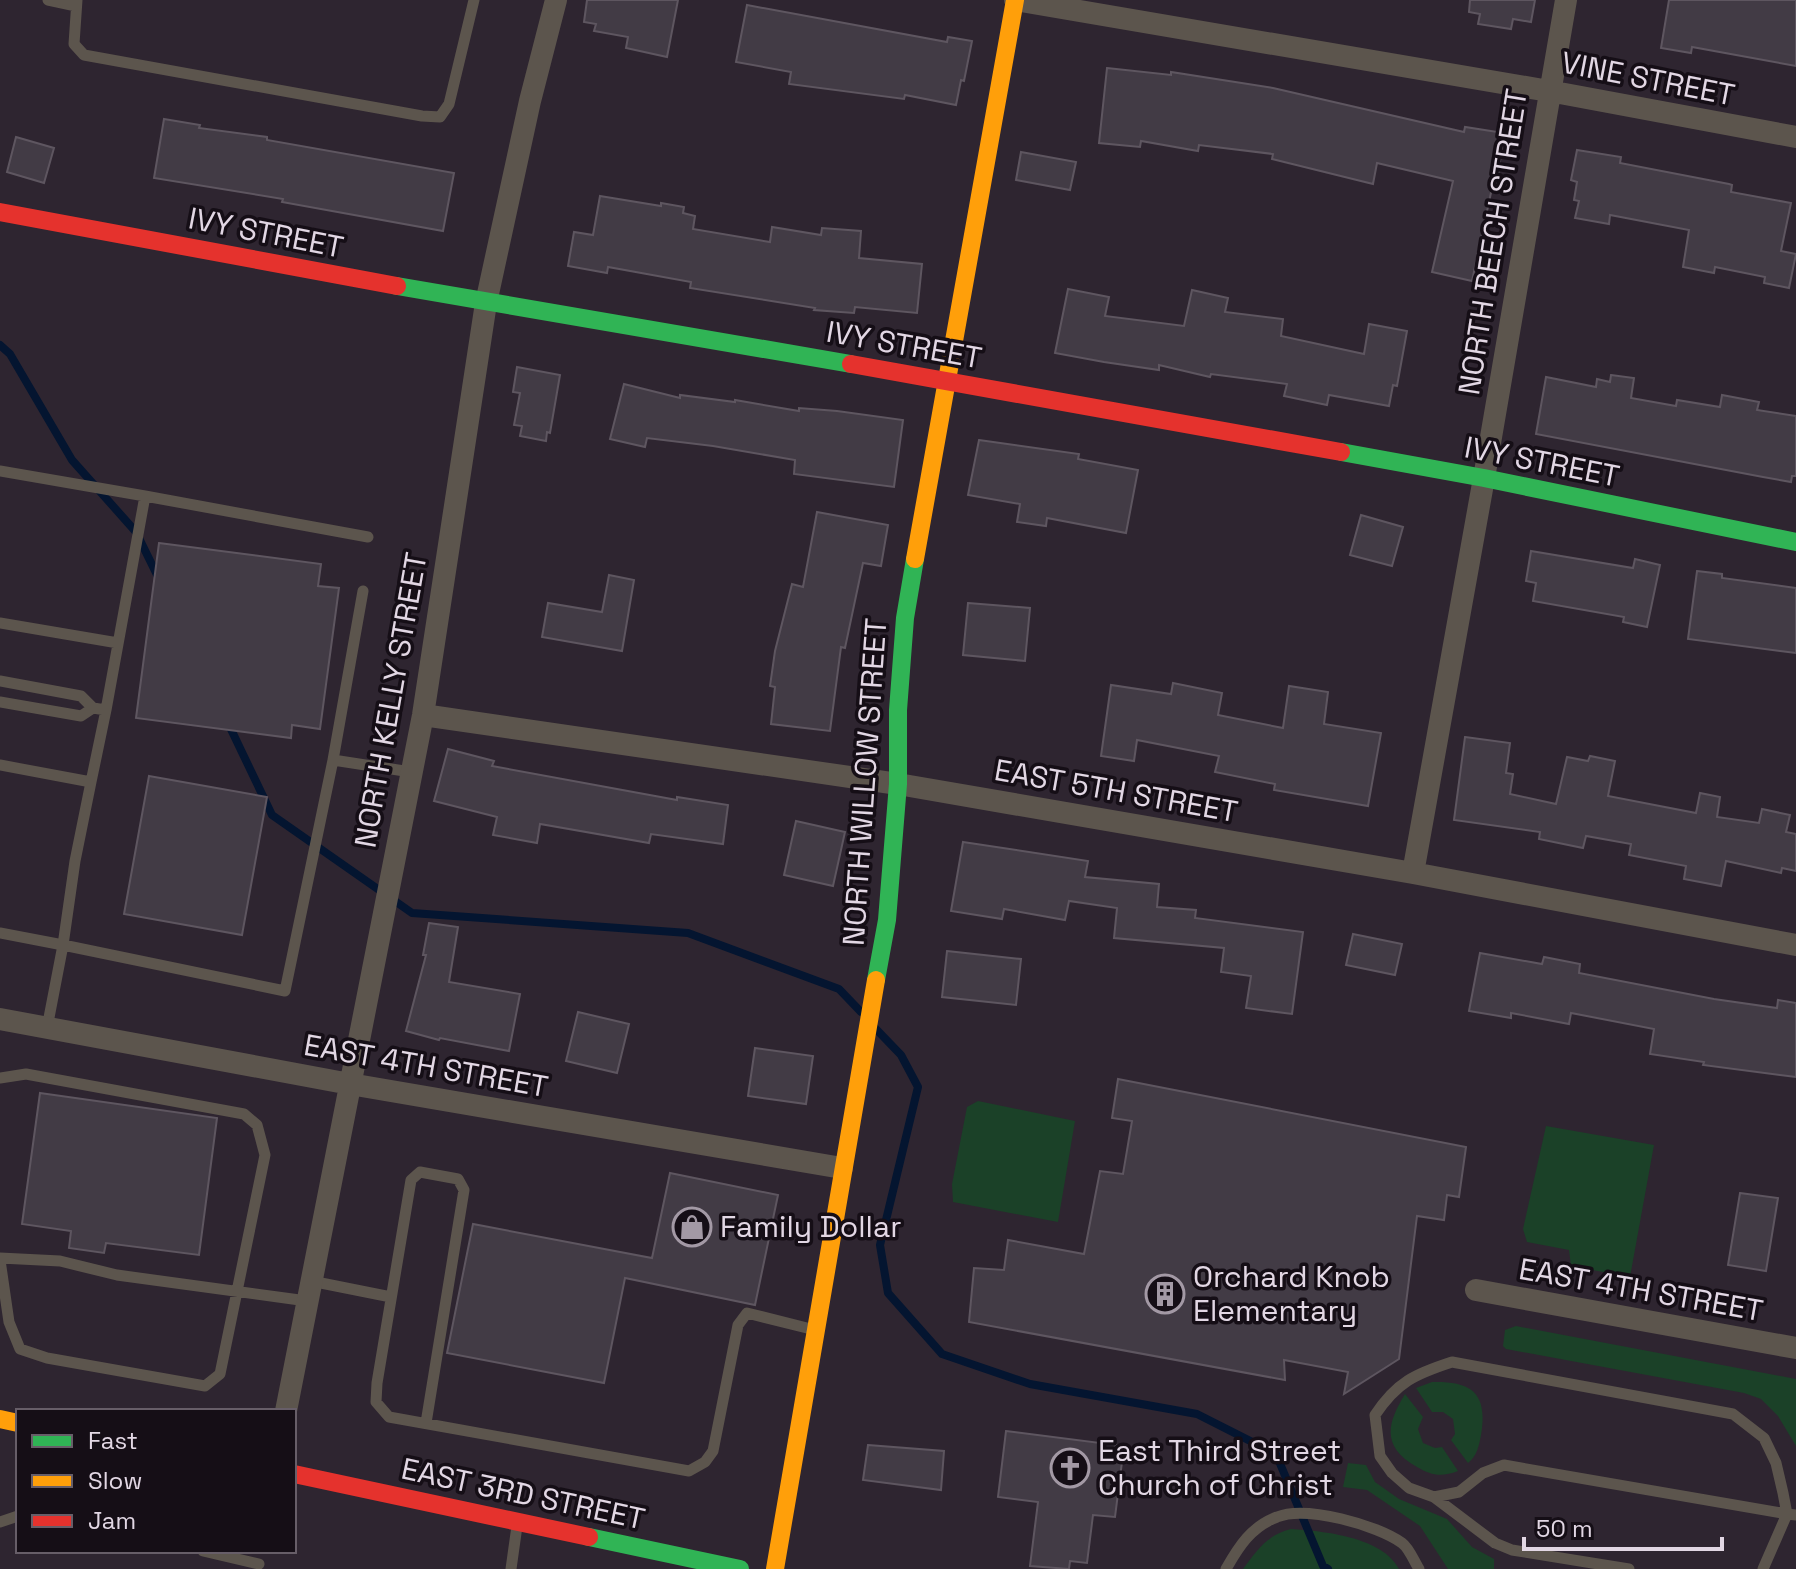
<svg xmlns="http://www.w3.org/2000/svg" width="1796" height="1569" font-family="'Space Grotesk',sans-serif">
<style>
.green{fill:#1b4128}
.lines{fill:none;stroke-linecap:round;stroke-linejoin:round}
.stream{stroke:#041530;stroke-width:8}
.building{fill:#423b45;stroke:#5e5660;stroke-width:2}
.lane{stroke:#5c554d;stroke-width:11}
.street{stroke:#5c554d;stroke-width:22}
.fast{stroke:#30b455;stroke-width:18}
.slow{stroke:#ff9f0a;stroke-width:18}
.jam{stroke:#e5322d;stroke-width:18}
.labels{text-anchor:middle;stroke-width:7;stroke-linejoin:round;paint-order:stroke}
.street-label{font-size:30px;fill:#e2d7e4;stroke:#150e16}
.poi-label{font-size:30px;fill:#e2d7e4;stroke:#150e16;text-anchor:start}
</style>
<rect width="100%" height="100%" fill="#2e2530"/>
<path class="green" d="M 978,1101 L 1075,1121 L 1058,1222 L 953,1202 L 952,1184 L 967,1107 Z
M 1546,1126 L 1654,1145 L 1630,1277 L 1571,1266 L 1569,1250 L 1527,1242 L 1523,1229 Z
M 1516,1326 L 1796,1379 L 1796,1446 L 1778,1416 L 1761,1399 L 1744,1393 L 1506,1349 L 1503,1346 L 1505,1330 Z
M 1432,1382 C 1472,1381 1488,1393 1481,1435 C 1479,1446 1477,1456 1468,1463 L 1451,1440 L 1455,1434 L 1453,1419 L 1443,1412 L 1432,1412 L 1416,1388 Z
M 1405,1394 L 1423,1417 L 1418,1429 L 1423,1443 L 1435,1448 L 1442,1447 L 1458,1471 C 1442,1477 1432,1476 1417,1467 C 1382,1447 1386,1425 1405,1394 Z
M 1348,1463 L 1366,1465 L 1375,1482 L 1399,1499 L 1447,1519 L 1472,1547 L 1494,1559 L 1494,1569 L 1448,1569 L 1420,1526 L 1367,1490 L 1343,1487 Z
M 1291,1529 C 1323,1531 1383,1537 1399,1569 L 1243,1569 C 1257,1550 1267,1535 1291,1529 Z"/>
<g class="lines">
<path class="stream" d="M 0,345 L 10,354 L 72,460 L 136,532 L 160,581
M 228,723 L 272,815 L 412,913 L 688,933 L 839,989 L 861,1012
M 875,1028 L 901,1055 L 918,1087 L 880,1245 L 888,1293 L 942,1354 L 1030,1384 L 1197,1414 L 1276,1454 L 1323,1566 L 1328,1569"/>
</g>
<path class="building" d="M 587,0 L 678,0 L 667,57 L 626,48 L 628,37 L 594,31 L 596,24 L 584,22 Z
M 1470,0 L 1535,0 L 1531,22 L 1513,19 L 1511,29 L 1478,24 L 1480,14 L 1469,12 Z
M 1669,0 L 1796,0 L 1796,66 L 1692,47 L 1691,53 L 1661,48 Z
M 747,5 L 947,42 L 948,37 L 972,41 L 964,81 L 961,80 L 956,105 L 905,95 L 904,99 L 789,84 L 791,72 L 736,62 Z
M 1107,68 L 1171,75 L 1171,72 L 1273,88 L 1464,132 L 1465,127 L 1504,133 L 1496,189 L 1492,188 L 1472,281 L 1432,272 L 1453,181 L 1377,163 L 1373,184 L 1272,159 L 1273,154 L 1199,145 L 1198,151 L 1141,141 L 1140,147 L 1099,143 Z
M 164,119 L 200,125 L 199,128 L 267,137 L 267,140 L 454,173 L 443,231 L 282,202 L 283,199 L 154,178 Z
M 16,137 L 54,148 L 44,183 L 7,172 Z
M 1577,150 L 1621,157 L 1620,163 L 1729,184 L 1732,185 L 1731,192 L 1791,203 L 1781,251 L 1796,254 L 1789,288 L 1764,283 L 1765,277 L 1715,267 L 1714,273 L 1683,267 L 1689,230 L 1610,215 L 1609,224 L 1575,218 L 1579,201 L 1574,200 L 1577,182 L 1571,180 Z
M 1021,152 L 1076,162 L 1070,190 L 1016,180 Z
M 600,196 L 661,206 L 661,203 L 684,207 L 683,213 L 695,216 L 693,229 L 770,242 L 772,227 L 821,235 L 822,228 L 861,231 L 859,258 L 922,264 L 917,313 L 855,307 L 854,313 L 814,310 L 815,308 L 690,288 L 691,282 L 608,267 L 607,273 L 568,266 L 574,232 L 593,235 Z
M 1068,289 L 1109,297 L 1105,316 L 1184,326 L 1192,290 L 1228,298 L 1225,312 L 1283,319 L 1281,336 L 1364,354 L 1369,324 L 1407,331 L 1397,386 L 1393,385 L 1389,406 L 1329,395 L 1327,405 L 1284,396 L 1287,384 L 1211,374 L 1210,377 L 1159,365 L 1159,370 L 1104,362 L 1055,353 Z
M 517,367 L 560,375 L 550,433 L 547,432 L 546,441 L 520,436 L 522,426 L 514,425 L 520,393 L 513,392 Z
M 1611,375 L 1634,378 L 1631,398 L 1676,406 L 1677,400 L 1720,407 L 1722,395 L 1759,402 L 1757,410 L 1796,416 L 1796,476 L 1792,476 L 1791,482 L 1763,477 L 1536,434 L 1546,377 L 1596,387 L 1597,379 L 1610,382 Z
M 624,384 L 680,398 L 680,395 L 735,402 L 735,400 L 799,411 L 799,408 L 837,411 L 903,420 L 894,487 L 794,474 L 795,460 L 713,446 L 647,438 L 645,447 L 610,439 Z
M 979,440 L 1079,454 L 1078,459 L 1138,470 L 1126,533 L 1047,518 L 1046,526 L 1017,522 L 1020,504 L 968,495 Z
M 817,512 L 888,525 L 881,566 L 863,563 L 845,648 L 841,647 L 830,731 L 771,724 L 775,687 L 770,686 L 775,651 L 792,584 L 803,587 Z
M 1361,515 L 1403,527 L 1392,566 L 1350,555 Z
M 159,543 L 321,564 L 318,586 L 339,588 L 320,729 L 292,725 L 291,738 L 136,718 Z
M 1531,551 L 1633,568 L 1635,559 L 1660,565 L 1647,627 L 1623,622 L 1624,617 L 1533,601 L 1536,583 L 1526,581 Z
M 1697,571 L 1722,574 L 1722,578 L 1796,588 L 1796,653 L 1688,639 Z
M 609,575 L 634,580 L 622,651 L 542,637 L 548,603 L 602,612 Z
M 968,603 L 1030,608 L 1025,661 L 963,655 Z
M 1173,683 L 1222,693 L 1218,715 L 1283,728 L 1289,686 L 1328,692 L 1324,724 L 1381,733 L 1368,806 L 1274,790 L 1275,784 L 1215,772 L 1219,756 L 1137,740 L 1134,761 L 1101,756 L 1111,685 L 1171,694 Z
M 1465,737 L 1510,743 L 1506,773 L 1513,774 L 1510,794 L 1556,804 L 1567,757 L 1588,761 L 1590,756 L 1615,761 L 1608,796 L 1696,813 L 1700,793 L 1720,797 L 1717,817 L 1759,823 L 1762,809 L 1790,815 L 1786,832 L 1796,834 L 1796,871 L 1782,868 L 1781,873 L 1726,861 L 1721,886 L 1684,879 L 1686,866 L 1629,855 L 1631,844 L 1586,836 L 1583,848 L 1539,839 L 1540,832 L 1454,820 Z
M 448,749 L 494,761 L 492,766 L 677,800 L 677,797 L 728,805 L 723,844 L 651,834 L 649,843 L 540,824 L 537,843 L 493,835 L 497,817 L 434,801 Z
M 149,776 L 267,797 L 242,935 L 124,914 Z
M 796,821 L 845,832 L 833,886 L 784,875 Z
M 963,842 L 1088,861 L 1085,877 L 1159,884 L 1157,907 L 1196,910 L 1195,918 L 1303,932 L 1292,1014 L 1246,1008 L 1251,976 L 1221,972 L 1224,948 L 1114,938 L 1117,908 L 1069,901 L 1065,920 L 1004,909 L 1002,919 L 951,911 Z
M 429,923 L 458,927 L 449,982 L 520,994 L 509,1051 L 440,1038 L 439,1040 L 406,1031 L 426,955 L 423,955 Z
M 1353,934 L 1402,944 L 1395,975 L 1346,965 Z
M 947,951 L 1021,959 L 1016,1005 L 942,997 Z
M 1480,953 L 1542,964 L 1544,957 L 1580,964 L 1579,973 L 1714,999 L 1777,1008 L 1778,1000 L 1796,1003 L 1796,1077 L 1703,1065 L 1704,1062 L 1650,1054 L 1654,1029 L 1571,1013 L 1569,1024 L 1511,1013 L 1511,1018 L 1469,1011 Z
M 578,1012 L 629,1024 L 617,1073 L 566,1061 Z
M 755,1048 L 813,1056 L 806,1104 L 748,1096 Z
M 1118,1079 L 1466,1147 L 1459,1197 L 1447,1195 L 1444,1220 L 1417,1216 L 1399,1359 L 1344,1394 L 1348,1372 L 1284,1360 L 1285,1380 L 969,1322 L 974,1268 L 1004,1270 L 1008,1240 L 1084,1254 L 1100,1171 L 1123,1174 L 1132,1121 L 1112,1118 Z
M 40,1093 L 217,1118 L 199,1255 L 106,1243 L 104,1253 L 69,1248 L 71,1231 L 22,1224 Z
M 670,1173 L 778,1195 L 755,1305 L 625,1278 L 604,1383 L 447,1353 L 473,1224 L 652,1258 Z
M 1740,1193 L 1778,1198 L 1766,1271 L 1728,1265 Z
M 1006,1431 L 1124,1446 L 1115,1517 L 1093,1515 L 1087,1563 L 1070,1561 L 1069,1569 L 1030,1566 L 1038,1502 L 998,1497 Z
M 868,1445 L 944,1451 L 941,1490 L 863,1480 Z"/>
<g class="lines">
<path class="lane" d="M 48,0 L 76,6
M 77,0 L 74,44 L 84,55 L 422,116 L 440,117 L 449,104 L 474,0
M 0,471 L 145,496 L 106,710 L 93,708 L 81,696 L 0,681
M 145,496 L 368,537
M 363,591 L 333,760 L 411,772
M 0,623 L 118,643
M 0,702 L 81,716 L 93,708
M 0,765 L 91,782 L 106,710
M 0,933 L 63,945 L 75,861 L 91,782
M 47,1028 L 63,945 L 285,991 L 333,760
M 0,1078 L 26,1074 L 244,1114 L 257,1125 L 265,1155 L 220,1374 L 205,1386 L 47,1358 L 20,1349 L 9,1322 L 0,1260
M 0,1258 L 60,1261 L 117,1275 L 307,1301
M 311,1281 L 391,1297
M 426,1423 L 464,1190 L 458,1179 L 420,1172 L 411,1180 L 377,1383 L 376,1402 L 389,1417 L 689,1471 L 705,1462 L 713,1451 L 738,1325 L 747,1313 L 811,1329
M 1434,1497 L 1495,1543 L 1512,1550 L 1629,1569
M 0,1522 L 18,1516
M 203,1551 L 259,1564
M 511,1569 L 517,1526
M 1226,1569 C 1239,1546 1251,1527 1277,1517 C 1306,1505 1377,1525 1402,1543 C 1409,1548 1414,1561 1419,1569
M 1763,1569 L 1787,1514 L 1783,1493 L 1776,1463 L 1764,1438 L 1733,1414 L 1452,1362 C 1415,1374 1397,1382 1375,1415 L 1380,1456 L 1392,1473 L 1409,1488 L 1434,1497 L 1459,1492 L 1483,1473 L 1504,1465 L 1787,1514 L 1796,1515"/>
<path class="street" d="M 1015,0 L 1549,91 L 1796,137
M 423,715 L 898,784 L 1413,873 L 1796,945
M 1413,873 L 1484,478 L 1566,0
M 0,1019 L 350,1084 L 842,1168
M 1476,1290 L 1796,1348
M 286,1411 L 423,715 L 486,303 L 530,101 L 556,0"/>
<path class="fast" d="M 397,286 L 851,364
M 1341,452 L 1484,478 L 1796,542
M 876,980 L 887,920 L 898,784 L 898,710 L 905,618 L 915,559
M 589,1537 L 740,1569"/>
<path class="slow" d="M 915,559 L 1015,0
M 0,1419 L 18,1423
M 775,1569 L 876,980"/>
<path class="jam" d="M 0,212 L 397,286
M 851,364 L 1341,452
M 294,1474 L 589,1537"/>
</g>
<defs>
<g id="shop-ring" transform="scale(2)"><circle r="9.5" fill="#150e16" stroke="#a399a5" stroke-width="1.5"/><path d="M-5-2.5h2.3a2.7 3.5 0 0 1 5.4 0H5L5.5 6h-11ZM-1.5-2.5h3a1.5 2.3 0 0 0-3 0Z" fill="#a399a5"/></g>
<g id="building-ring" transform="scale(2)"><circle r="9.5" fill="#150e16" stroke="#a399a5" stroke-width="1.5"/><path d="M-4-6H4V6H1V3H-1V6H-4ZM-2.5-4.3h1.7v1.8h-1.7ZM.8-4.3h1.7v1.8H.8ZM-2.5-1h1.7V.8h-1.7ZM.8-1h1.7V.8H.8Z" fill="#a399a5"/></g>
<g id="church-ring" transform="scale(2)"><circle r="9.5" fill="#150e16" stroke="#a399a5" stroke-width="1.5"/><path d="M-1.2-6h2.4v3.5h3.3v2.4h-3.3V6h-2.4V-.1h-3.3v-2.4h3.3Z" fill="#a399a5"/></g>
</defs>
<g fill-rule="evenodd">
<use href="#shop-ring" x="692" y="1227"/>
<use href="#building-ring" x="1165" y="1294"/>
<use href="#church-ring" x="1070" y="1468"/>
</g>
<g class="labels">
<g class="street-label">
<text transform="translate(1648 79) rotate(11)" y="10">VINE STREET</text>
<text transform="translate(266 233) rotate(11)" y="10">IVY STREET</text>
<text transform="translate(1493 242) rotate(-81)" y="10">NORTH BEECH STREET</text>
<text transform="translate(904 345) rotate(10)" y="10">IVY STREET</text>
<text transform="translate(1542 462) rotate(11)" y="10">IVY STREET</text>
<text transform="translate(391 700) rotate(-80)" y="10">NORTH KELLY STREET</text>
<text transform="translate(865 782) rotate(-86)" y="10">NORTH WILLOW STREET</text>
<text transform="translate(1116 791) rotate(10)" y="10">EAST 5TH STREET</text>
<text transform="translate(426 1066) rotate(10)" y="10">EAST 4TH STREET</text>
<text transform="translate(1641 1290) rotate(10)" y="10">EAST 4TH STREET</text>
<text transform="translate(523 1494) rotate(12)" y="10">EAST 3RD STREET</text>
</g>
<g class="poi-label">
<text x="720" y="1237">Family Dollar</text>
<text x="1193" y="1287">Orchard Knob<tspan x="1193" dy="34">Elementary</tspan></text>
<text x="1098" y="1461">East Third Street<tspan x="1098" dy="34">Church of Christ</tspan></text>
</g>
</g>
<rect x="16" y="1409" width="280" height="144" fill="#150e16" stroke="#675e68" stroke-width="2"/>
<rect x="32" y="1435" width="40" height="12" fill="#30b455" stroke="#675e68" stroke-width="2"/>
<text x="88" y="1449" font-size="24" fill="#e2d7e4">Fast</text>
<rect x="32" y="1475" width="40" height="12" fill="#ff9f0a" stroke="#675e68" stroke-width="2"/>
<text x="88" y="1489" font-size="24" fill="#e2d7e4">Slow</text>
<rect x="32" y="1515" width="40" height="12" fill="#e5322d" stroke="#675e68" stroke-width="2"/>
<text x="88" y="1529" font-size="24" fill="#e2d7e4">Jam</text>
<path d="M1524 1537v12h198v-12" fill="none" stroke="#e2d7e4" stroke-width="4"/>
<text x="1536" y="1537" font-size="24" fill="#e2d7e4" stroke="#150e16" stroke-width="6" paint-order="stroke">50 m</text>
</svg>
